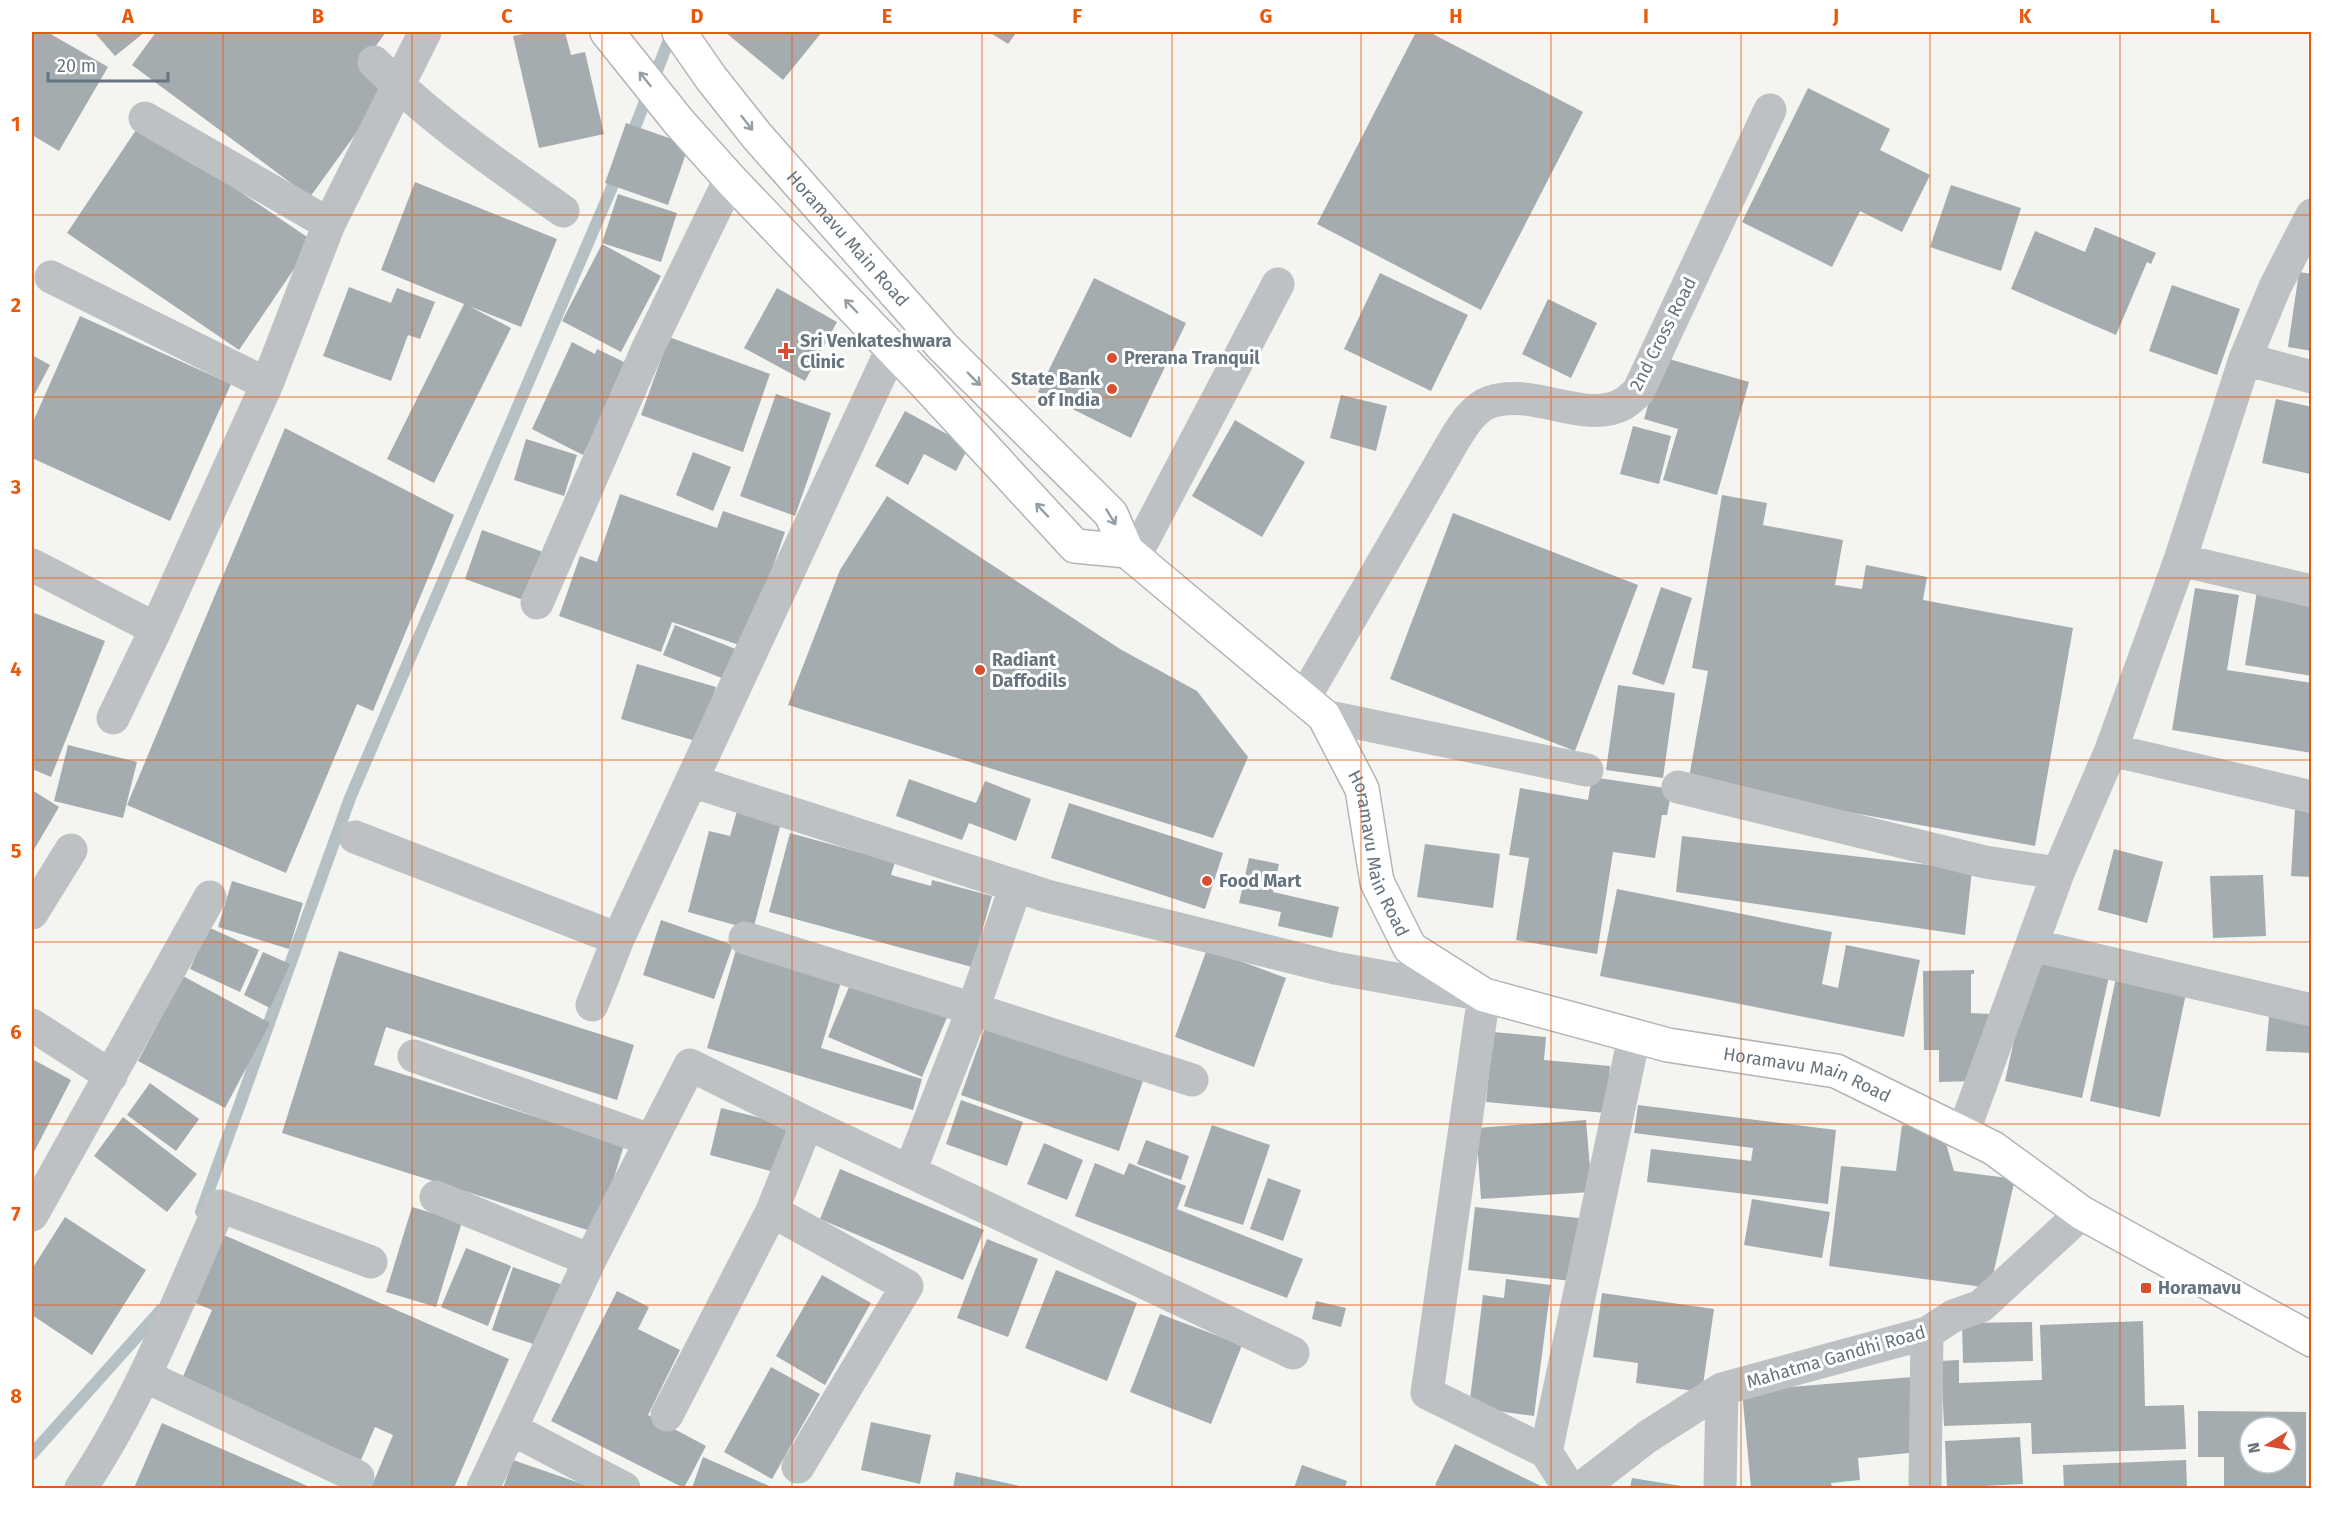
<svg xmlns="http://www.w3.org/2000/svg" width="2343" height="1520" font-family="'Fira Sans',sans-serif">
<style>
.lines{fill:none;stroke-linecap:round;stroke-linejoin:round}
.stream{stroke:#b4c0c3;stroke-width:12}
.building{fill:#a4acb0;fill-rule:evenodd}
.major-casing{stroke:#b1b5b8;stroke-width:36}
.minor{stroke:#bdc1c4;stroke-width:33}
.major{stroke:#fff;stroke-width:33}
.oneway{stroke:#939ea5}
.grid{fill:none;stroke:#e8590c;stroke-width:1.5;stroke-opacity:0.55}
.poi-dot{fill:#d74f2e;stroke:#fff;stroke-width:2}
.labels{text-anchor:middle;stroke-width:6;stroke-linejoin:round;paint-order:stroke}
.street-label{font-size:18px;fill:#65747f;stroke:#fff}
.poi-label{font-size:18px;font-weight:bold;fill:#65747f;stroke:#fff;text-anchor:start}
.neatline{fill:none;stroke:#e8590c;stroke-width:2}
.grid-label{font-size:20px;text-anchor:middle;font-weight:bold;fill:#e8590c}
</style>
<rect width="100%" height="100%" fill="#f4f4f0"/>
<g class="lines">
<path class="stream" d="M 630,140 L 672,32
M 201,1212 L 350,798 L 618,173
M 32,1454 L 161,1310"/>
</g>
<path class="building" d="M 32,32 L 47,32 L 108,67 L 59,151 L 32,135 Z
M 94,32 L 145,32 L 115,56 Z
M 156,32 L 386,32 L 362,65 L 383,96 L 310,197 L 132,65 Z
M 535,32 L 565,32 L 571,55 L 585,52 L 604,134 L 539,148 L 513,36 Z
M 725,32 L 822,32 L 783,80 Z
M 989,32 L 1017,32 L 1008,44 Z
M 1416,32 L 1429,32 L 1583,112 L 1481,310 L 1317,224 Z
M 1808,88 L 1890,129 L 1880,150 L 1930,175 L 1902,232 L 1860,211 L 1832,267 L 1742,222 Z
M 626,123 L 689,145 L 668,205 L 605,183 Z
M 140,124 L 313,241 L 239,350 L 67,233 Z
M 415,182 L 557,239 L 521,327 L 469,306 L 511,328 L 434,483 L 387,459 L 464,304 L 381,270 Z
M 1951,185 L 2021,208 L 2001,271 L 1930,247 Z
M 618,194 L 677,213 L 661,262 L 602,243 Z
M 2095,227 L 2156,253 L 2151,264 L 2147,262 L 2116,335 L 2011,289 L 2035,231 L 2085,252 Z
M 602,244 L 661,276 L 621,352 L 562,321 Z
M 2299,272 L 2312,274 L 2312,351 L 2288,347 Z
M 1380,273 L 1468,315 L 1431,391 L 1344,349 Z
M 1094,278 L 1186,323 L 1131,438 L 1038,392 Z
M 2172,285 L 2240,309 L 2217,375 L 2149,351 Z
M 349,287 L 391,303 L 397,288 L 435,302 L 420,339 L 408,335 L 391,381 L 323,356 Z
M 777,288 L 837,322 L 805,381 L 744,348 Z
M 1548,299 L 1597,323 L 1571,378 L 1522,354 Z
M 80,316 L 231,384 L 170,521 L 32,458 L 32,424 Z
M 669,337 L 770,374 L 743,452 L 641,415 Z
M 572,342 L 595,354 L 597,349 L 628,364 L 583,455 L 532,429 Z
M 32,355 L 50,365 L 32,399 Z
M 1662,357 L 1749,382 L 1717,495 L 1663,480 L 1678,429 L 1644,419 Z
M 776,394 L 831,413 L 795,516 L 740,496 Z
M 1341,395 L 1387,406 L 1376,451 L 1330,438 Z
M 2276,399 L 2312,407 L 2310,474 L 2262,463 Z
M 905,411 L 969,446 L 956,471 L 924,454 L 908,485 L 875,466 Z
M 1235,420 L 1305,462 L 1262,537 L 1192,496 Z
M 1633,426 L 1671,436 L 1659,484 L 1620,474 Z
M 285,428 L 454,515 L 373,711 L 357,704 L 286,873 L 127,805 Z
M 526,439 L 577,455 L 564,496 L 514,480 Z
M 693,452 L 731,467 L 713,511 L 676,495 Z
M 620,494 L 717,528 L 723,511 L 785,532 L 745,647 L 672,622 L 661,652 L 559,616 L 580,556 L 597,562 Z
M 1722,495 L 1767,503 L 1763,525 L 1843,540 L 1835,585 L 1862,589 L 1866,565 L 1927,577 L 1923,600 L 2073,628 L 2035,846 L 1688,783 L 1708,671 L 1692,668 Z
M 887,496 L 1120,649 L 1197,691 L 1248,757 L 1213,838 L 788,705 L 840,570 Z
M 1453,513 L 1638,585 L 1575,751 L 1390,679 Z
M 482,530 L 543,552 L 526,601 L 465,579 Z
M 1661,587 L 1692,598 L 1664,685 L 1632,674 Z
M 2195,588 L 2239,595 L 2227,670 L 2312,683 L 2312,753 L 2172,730 Z
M 2257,591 L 2312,601 L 2312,676 L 2245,665 Z
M 32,612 L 105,641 L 51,777 L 32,769 Z
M 675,625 L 743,652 L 732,682 L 663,655 Z
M 637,664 L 716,687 L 699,742 L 621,719 Z
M 1618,685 L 1675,693 L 1663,778 L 1606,770 Z
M 68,745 L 137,762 L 123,818 L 54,801 Z
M 1592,777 L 1672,789 L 1667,815 L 1662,815 L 1655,858 L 1613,852 L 1597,954 L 1516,940 L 1529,858 L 1509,855 L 1520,788 L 1588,800 Z
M 909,779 L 976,803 L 985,781 L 1031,799 L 1016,841 L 969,823 L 962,840 L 896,816 Z
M 32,790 L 59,807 L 32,853 Z
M 1069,803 L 1223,853 L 1205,909 L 1051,858 Z
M 2295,809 L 2312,810 L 2312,877 L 2291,876 Z
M 737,811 L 781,823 L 753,930 L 688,912 L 709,831 L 730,836 Z
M 790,833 L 895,862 L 891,875 L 931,886 L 932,880 L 992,896 L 972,967 L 769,912 Z
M 1682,836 L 1972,870 L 1965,935 L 1676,892 Z
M 1425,844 L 1500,854 L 1493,908 L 1417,897 Z
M 2114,849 L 2163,862 L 2147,923 L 2098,910 Z
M 1249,858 L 1279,864 L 1273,892 L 1339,907 L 1332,938 L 1278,926 L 1281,912 L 1239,903 Z
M 2263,875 L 2266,936 L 2213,938 L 2210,876 Z
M 232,881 L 303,903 L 289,949 L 218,927 Z
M 1617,889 L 1832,932 L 1822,984 L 1838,988 L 1846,945 L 1920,960 L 1904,1037 L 1600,976 Z
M 661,920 L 733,945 L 714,999 L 643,975 Z
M 208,927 L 259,950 L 240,992 L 190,969 Z
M 1207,949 L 1286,978 L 1254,1067 L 1175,1037 Z
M 736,950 L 841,982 L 821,1048 L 922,1079 L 913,1110 L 707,1048 Z
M 339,951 L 634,1045 L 617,1100 L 386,1027 L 374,1065 L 624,1145 L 597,1233 L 282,1133 Z
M 263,952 L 290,964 L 270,1008 L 244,995 Z
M 2033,955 L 2110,972 L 2082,1098 L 2005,1081 Z
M 1974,970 L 1974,974 L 1971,974 L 1971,1013 L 1991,1014 L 1976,1081 L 1939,1082 L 1939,1050 L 1924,1050 L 1923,971 Z
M 2117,973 L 2187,989 L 2160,1117 L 2090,1101 Z
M 854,975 L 948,1015 L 922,1077 L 828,1037 Z
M 183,976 L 270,1023 L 225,1108 L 138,1061 Z
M 2269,1017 L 2312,1019 L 2312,1053 L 2266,1051 Z
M 988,1019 L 1145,1075 L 1119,1151 L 961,1095 Z
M 1493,1032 L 1546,1037 L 1544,1060 L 1610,1066 L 1606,1113 L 1486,1102 Z
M 32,1059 L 71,1080 L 32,1156 Z
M 150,1083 L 199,1119 L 176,1151 L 127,1115 Z
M 961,1100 L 1023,1122 L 1007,1166 L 946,1144 Z
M 1638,1105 L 1836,1130 L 1828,1204 L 1647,1182 L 1651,1149 L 1751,1161 L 1753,1148 L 1634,1133 Z
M 721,1108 L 793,1126 L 782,1174 L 710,1155 Z
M 123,1117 L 197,1174 L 167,1212 L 94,1156 Z
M 1586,1120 L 1592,1192 L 1481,1199 L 1476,1128 Z
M 1212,1125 L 1270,1145 L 1243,1225 L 1184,1206 Z
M 1902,1125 L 1942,1130 L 1954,1171 L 2015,1179 L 1990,1288 L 1829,1266 L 1841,1166 L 1896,1171 Z
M 1146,1140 L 1189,1156 L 1181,1180 L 1137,1164 Z
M 1044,1143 L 1083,1160 L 1067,1200 L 1027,1184 Z
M 1095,1163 L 1124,1175 L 1129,1163 L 1186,1186 L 1177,1209 L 1303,1259 L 1287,1298 L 1075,1216 Z
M 840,1169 L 984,1230 L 963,1280 L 820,1219 Z
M 1268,1178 L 1301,1190 L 1283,1241 L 1250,1229 Z
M 1752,1199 L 1830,1212 L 1822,1258 L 1744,1245 Z
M 412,1207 L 462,1222 L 436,1307 L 386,1292 Z
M 1475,1207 L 1579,1218 L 1572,1281 L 1468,1270 Z
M 65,1217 L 146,1270 L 92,1355 L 32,1315 L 32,1269 Z
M 217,1232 L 509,1359 L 454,1488 L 371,1488 L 393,1435 L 375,1427 L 361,1460 L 181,1381 L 212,1310 L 188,1300 Z
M 987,1239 L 1038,1259 L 1008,1337 L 957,1318 Z
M 466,1248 L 511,1266 L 488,1326 L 441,1307 Z
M 513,1267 L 563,1285 L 542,1347 L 492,1330 Z
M 1056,1270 L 1137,1303 L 1107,1381 L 1025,1348 Z
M 822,1275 L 871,1303 L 825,1385 L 776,1356 Z
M 1506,1279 L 1551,1285 L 1534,1416 L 1469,1407 L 1483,1295 L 1504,1298 Z
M 617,1291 L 649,1307 L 638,1329 L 680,1350 L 648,1415 L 706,1446 L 684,1488 L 551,1421 Z
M 1602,1293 L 1714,1309 L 1702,1392 L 1636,1383 L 1638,1363 L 1593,1357 Z
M 1316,1301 L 1346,1308 L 1341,1327 L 1312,1319 Z
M 1160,1314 L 1242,1345 L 1211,1424 L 1130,1392 Z
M 2143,1321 L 2145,1406 L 2184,1405 L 2186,1449 L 2032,1454 L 2031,1423 L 1944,1426 L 1941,1361 L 1959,1360 L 1959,1383 L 2042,1380 L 2040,1325 Z
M 2032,1322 L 2033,1361 L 1963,1363 L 1962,1323 Z
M 771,1367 L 820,1394 L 772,1479 L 724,1452 Z
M 1912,1377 L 1919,1452 L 1858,1458 L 1860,1480 L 1831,1483 L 1832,1488 L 1751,1488 L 1742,1391 Z
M 2198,1411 L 2306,1412 L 2306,1488 L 2224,1488 L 2224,1457 L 2198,1457 ZM 2250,1427 L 2286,1427 L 2286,1463 L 2250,1463 Z
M 871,1422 L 931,1435 L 920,1484 L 861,1470 Z
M 162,1423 L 312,1488 L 134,1488 Z
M 2020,1437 L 2023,1484 L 1947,1488 L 1945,1441 Z
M 1455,1444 L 1545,1488 L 1441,1488 L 1435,1485 Z
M 703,1457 L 774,1488 L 692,1488 Z
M 513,1460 L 594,1488 L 503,1488 Z
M 2186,1460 L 2187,1488 L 2064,1488 L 2063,1465 Z
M 1302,1465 L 1347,1481 L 1345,1488 L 1294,1488 Z
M 956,1472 L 1029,1488 L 953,1488 Z
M 1632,1478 L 1688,1487 L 1688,1488 L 1630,1488 Z"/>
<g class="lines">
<g class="major-casing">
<g id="major">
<path d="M 607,32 L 679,122 L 730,179 L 922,380 L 1075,546 L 1127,551"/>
<path id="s1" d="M 679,32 L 711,78 L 757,136 L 943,347 L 1111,514 L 1127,551 L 1324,716 L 1362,789 L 1377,882 L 1410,948 L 1484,995 L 1668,1045 L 1836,1071 L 1993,1148 L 2082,1213 L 2312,1340"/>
</g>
</g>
<path class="minor" d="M 374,62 C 431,119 497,165 563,211
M 145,118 L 329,224
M 51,277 L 267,384
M 2245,359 L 2312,377
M 1135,556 L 1278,284
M 2180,560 L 2312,591
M 32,565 L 156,629
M 537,603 L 647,350 L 730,179
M 1303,700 L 1453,442 C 1462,427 1473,408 1490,402 C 1533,387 1585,425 1623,404 C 1628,401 1633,396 1638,392 L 1770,110
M 1324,716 L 1587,770
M 113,718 L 156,629 L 267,384 L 329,224 L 425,32
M 2111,750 L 2312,797
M 692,781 L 1047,896 L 1335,968 L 1484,995 L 1427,1393 L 1546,1452 L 1569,1488
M 1678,787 L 1985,862 L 2058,873
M 355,837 L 618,939
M 32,913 L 71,850
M 745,938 L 973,1009 L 1192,1080
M 2032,945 L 2312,1010
M 592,1005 L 618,939 L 892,349
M 32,1025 L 111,1076
M 414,1056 L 650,1140
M 1963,1133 L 2058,873 L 2111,750 L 2180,560 L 2245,359 L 2275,287 L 2312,215
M 910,1171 L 973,1009 L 1016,886
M 436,1197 L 590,1260
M 772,1211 L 807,1123
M 32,1215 L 210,897
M 145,1376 L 358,1477
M 667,1415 L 772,1211 L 907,1286 L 798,1467
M 512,1429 L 624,1488
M 1546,1452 L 1634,1037
M 81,1488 C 139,1401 178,1302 220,1206 L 371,1262
M 483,1488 L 590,1260 L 690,1065 L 807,1123 L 1293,1353
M 1581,1488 L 1647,1437 L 1722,1389 L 1927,1333 L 1953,1316 L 1981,1306 L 2082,1213
M 1720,1488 L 1722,1389
M 1925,1488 L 1927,1333"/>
<use href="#major" class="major"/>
</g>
<defs><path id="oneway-shaft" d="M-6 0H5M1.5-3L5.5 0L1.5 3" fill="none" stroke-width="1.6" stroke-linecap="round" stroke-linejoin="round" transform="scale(1.5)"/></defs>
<g class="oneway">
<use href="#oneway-shaft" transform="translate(645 79) rotate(-129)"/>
<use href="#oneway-shaft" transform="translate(747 123) rotate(52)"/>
<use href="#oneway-shaft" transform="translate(851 306) rotate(-134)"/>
<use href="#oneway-shaft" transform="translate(974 379) rotate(45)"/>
<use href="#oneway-shaft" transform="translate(1042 510) rotate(-133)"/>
<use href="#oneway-shaft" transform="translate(1111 517) rotate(59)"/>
</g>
<path class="grid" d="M 223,32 L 223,1488M 412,32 L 412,1488M 602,32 L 602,1488M 792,32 L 792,1488M 982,32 L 982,1488M 1172,32 L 1172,1488M 1361,32 L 1361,1488M 1551,32 L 1551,1488M 1741,32 L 1741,1488M 1930,32 L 1930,1488M 2120,32 L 2120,1488M 32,215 L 2312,215M 32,397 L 2312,397M 32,578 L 2312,578M 32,760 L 2312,760M 32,942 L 2312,942M 32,1124 L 2312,1124M 32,1305 L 2312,1305"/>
<g class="poi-dot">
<path d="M783 342h6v6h6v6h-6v6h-6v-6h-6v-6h6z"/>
<circle cx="1112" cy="358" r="6"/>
<circle cx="1112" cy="389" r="6"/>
<circle cx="980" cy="670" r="6"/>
<circle cx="1207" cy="881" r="6"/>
<rect x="2140" y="1282" width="12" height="12" rx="3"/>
</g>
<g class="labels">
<g class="street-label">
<text dy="6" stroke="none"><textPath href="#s1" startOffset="267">Horamavu Main Road</textPath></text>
<text transform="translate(1663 334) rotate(-63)" y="6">2nd Cross Road</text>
<text dy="6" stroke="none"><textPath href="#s1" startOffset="1095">Horamavu Main Road</textPath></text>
<text dy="6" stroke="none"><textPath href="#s1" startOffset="1617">Horamavu Main Road</textPath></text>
<text transform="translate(1836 1357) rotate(-16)" y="6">Mahatma Gandhi Road</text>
</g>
<g class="poi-label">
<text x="800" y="347">Sri Venkateshwara<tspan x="800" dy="21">Clinic</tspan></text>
<text x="1124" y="364">Prerana Tranquil</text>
<text x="1100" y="385" text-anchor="end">State Bank<tspan x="1100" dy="21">of India</tspan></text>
<text x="992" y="666">Radiant<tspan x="992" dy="21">Daffodils</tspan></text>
<text x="1219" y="887">Food Mart</text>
<text x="2158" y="1294">Horamavu</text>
</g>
</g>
<rect width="2343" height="1520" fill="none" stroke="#ffffff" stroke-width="66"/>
<g transform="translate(2268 1445) rotate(259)"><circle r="28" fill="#ffffff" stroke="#c1c7cc" stroke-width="1.5"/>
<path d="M0-4.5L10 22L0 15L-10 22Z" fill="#d74f2e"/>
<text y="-9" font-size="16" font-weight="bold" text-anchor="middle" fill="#65747f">N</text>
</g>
<path d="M48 72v9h120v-9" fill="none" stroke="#65747f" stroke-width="3"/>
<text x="57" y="72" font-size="18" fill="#65747f" stroke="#ffffff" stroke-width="4.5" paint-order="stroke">20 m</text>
<rect x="33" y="33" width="2277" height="1454" class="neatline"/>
<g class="grid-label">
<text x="128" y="23">A</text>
<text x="318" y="23">B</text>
<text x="507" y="23">C</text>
<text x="697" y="23">D</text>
<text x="887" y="23">E</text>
<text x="1077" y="23">F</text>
<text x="1266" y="23">G</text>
<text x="1456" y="23">H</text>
<text x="1646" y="23">I</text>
<text x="1836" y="23">J</text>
<text x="2025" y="23">K</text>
<text x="2215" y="23">L</text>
<text x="16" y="131">1</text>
<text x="16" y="312">2</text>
<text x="16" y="494">3</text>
<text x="16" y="676">4</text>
<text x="16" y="858">5</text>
<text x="16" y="1039">6</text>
<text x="16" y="1221">7</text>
<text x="16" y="1403">8</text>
</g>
</svg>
